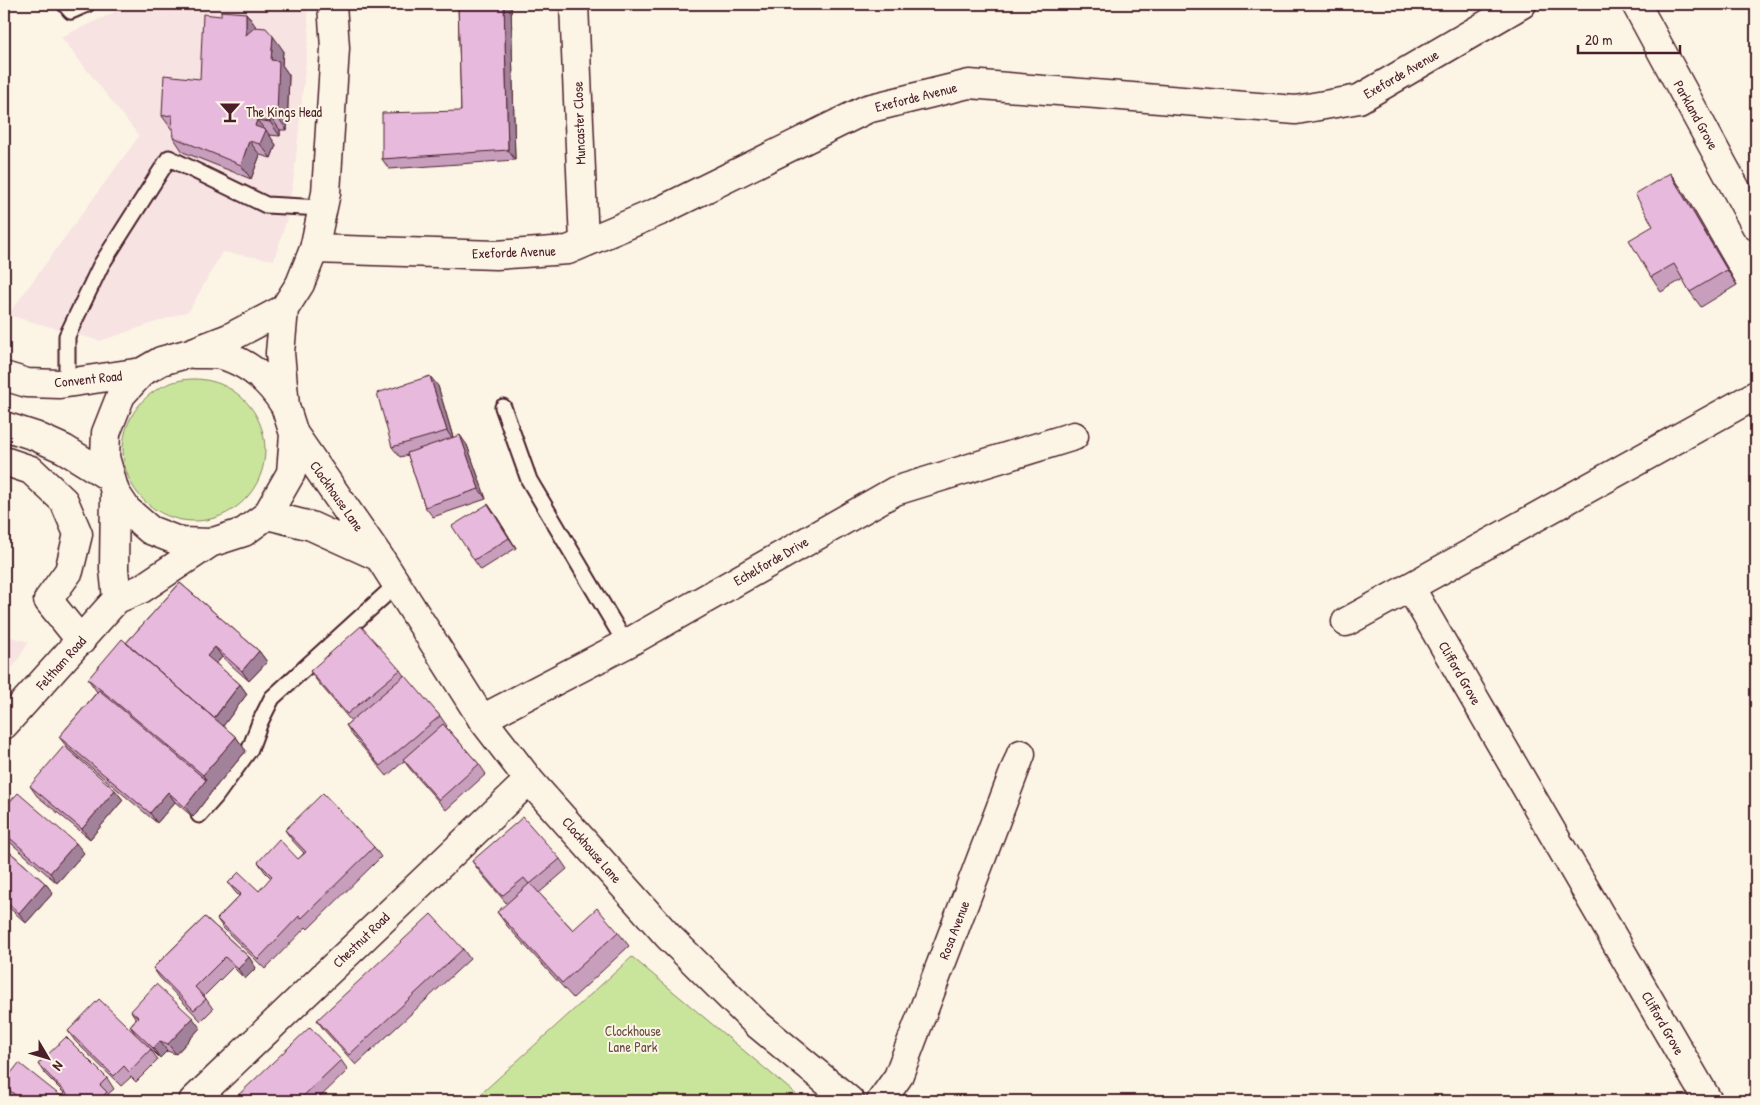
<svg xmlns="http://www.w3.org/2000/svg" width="1760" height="1105" font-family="'Patrick Hand',sans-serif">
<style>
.built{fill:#f6e3e2}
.green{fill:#c9e59c;stroke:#8a8264}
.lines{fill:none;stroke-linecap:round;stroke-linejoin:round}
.lane-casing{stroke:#4a1f2b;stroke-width:19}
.street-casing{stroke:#4a1f2b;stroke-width:31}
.secondary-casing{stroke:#4a1f2b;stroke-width:31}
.lane{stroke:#fcf5e5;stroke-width:15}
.street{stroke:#fcf5e5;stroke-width:28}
.secondary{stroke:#fcf5e5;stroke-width:28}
.wall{fill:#c79fbd;stroke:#4a1f2b}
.shaded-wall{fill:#a2829a;stroke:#4a1f2b}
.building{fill:#e7b9dc;stroke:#4a1f2b}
.labels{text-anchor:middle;stroke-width:4;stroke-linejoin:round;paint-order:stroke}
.street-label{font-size:14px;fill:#4a1f2b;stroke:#fcf5e5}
.poi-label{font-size:14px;fill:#4a1f2b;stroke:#fcf5e5;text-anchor:start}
.park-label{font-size:14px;fill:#6a5047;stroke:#fcf5e5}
</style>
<rect width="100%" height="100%" fill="#fcf5e5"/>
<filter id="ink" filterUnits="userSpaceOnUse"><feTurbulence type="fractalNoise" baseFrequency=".02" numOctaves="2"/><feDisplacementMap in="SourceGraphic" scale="10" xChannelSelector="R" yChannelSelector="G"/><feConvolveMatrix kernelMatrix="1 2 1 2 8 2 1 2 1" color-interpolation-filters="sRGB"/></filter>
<g filter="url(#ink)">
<path class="built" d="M 132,4 L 307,4 L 309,31 L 294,176 L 286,222 L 274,260 L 222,252 L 189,311 L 100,341 L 8,315 L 139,136 L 61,37 Z
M 4,635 L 29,642 L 16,663 L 4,676 Z"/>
<path class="green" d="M123 450a71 71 0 1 1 142 0a71 71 0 1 1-142 0Z
M 632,957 L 804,1101 L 473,1101 Z"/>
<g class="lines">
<g class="lane-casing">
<path id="lane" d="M 65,4 L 71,11 L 87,4
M 67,383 L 67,336 L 101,265 L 169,158 L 266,205 L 322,208
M 503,407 L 529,480 L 626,644
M 199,815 L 215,797 L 250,749 L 260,722 L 272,698 L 397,584"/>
</g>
<g class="street-casing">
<path id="street" d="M 574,4 L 584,242
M 1636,4 L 1756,226
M 314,249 L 496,255 L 568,250 L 660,211 L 867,109 L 969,84 L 1296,110 L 1359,99 L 1522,4
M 4,461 L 31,470 L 64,501 L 78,534 L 69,571 L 48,600 L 81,641
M 1346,622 L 1410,587
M 482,719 L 626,644 L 895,491 L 1074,436
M 193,1101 L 529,780
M 881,1101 L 898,1077 L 1021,754
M 1708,1101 L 1410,587 L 1756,395"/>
</g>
<g class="secondary-casing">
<path id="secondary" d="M 284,309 L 229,338 L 190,353 L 161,361 L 142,372 L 121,395 L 106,433 L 105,457 L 115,492 L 127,510 L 150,530 L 181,542 L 210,543 L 244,532 L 267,515 L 291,473 L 294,434 L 285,406 L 280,353 L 284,309 L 300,284 L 314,249 L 326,193 L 335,48 L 332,4
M 194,354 C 204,354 216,353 225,356 C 252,365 271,383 285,406
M 4,376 L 27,383 L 60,384 L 142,372
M 4,426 L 35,436 L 64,449 L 111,478
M 294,434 L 380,558 L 482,719 L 529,780 L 668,936 L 756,1023 L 850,1101
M 115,492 L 114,569 L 117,599
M 267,515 L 311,526 L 377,556
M 4,725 L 117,599 L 141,589 L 210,543"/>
</g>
<use href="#lane" class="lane"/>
<use href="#street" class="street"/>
<use href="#secondary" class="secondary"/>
</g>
<path class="wall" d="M 458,4 L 511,4 L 515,160 L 389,169 L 382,159 L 461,111 Z
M 246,13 L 256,27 L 283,50 L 282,65 L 289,75 L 287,130 L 280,130 L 280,136 L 269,135 L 276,145 L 271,158 L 260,155 L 251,179 L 183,152 L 173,137 L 173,131 L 162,116 L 200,79 L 221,16 Z
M 1670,173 L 1681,188 L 1737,285 L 1701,307 L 1690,292 L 1683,279 L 1661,292 L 1651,277 L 1653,226 Z
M 438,386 L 453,437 L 467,445 L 486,499 L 433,517 L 425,507 L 408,455 L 400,457 L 392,447 Z
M 495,514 L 516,548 L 481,570 L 474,560 Z
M 180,583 L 259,651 L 267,662 L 249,681 L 222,657 L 216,664 L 240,684 L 247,694 L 223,726 L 236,737 L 246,751 L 213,790 L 193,817 L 175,802 L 157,823 L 67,747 L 59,737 L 97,692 L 88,679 L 126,643 Z
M 400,670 L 404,676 L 440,716 L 447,726 L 446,727 L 479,764 L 486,774 L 446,810 L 410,769 L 404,761 L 387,776 L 353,736 L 346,725 L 351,721 L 317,681 L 310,671 Z
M 30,786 L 115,790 L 123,800 L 90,839 L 37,796 Z
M 4,808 L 84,853 L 57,883 L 4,837 Z
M 285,830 L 374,847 L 381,857 L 308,929 L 306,927 L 265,969 L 224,929 L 217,919 L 239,896 L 236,893 L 228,883 L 259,891 L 271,878 L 265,872 L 258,862 L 298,859 L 304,853 L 292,840 Z
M 4,847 L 45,883 L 53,893 L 26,923 L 4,903 Z
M 560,859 L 567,869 L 539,893 L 573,930 L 618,932 L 629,946 L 573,998 L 508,927 L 497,912 L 507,904 L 479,871 L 472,861 Z
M 205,917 L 249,957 L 256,968 L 245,979 L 233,967 L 204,996 L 213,1009 L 201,1021 L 160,978 L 153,968 Z
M 463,949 L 470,959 L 356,1065 L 324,1030 L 317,1020 Z
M 131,1011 L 200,1028 L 176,1054 L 167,1051 L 160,1058 L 150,1048 L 158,1060 L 136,1082 L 131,1077 L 121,1086 L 75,1041 L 68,1031 L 136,1035 L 130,1026 L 136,1019 Z
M 341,1060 L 348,1070 L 316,1101 L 232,1101 Z
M 38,1064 L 107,1078 L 114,1089 L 108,1094 L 113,1101 L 72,1101 L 45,1074 Z
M 4,1082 L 67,1101 L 17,1101 L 9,1095 L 4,1088 Z"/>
<path class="shaded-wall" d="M 504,4 L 511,4 L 515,160 L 508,150 Z
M 246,13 L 257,28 L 246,35 Z
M 273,36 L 283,50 L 282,65 L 289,75 L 287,130 L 277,116 L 271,60 Z
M 270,116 L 280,130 L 280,136 L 270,122 Z
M 257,120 L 266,131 L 266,130 L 276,145 L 271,158 L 260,144 L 255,126 Z
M 249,141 L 260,155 L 251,179 L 241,165 Z
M 1670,173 L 1681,188 L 1737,285 L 1727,270 Z
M 430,376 L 438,386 L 454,441 L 447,431 Z
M 460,435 L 467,445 L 486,499 L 479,489 Z
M 488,504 L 495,514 L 516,548 L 509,538 Z
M 215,647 L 222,657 L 214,666 L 207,656 Z
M 259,651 L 267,662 L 249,681 L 242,671 Z
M 240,684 L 247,694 L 220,730 L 213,720 Z
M 236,737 L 246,751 L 213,790 L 193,817 L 185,807 L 206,780 L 203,775 Z
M 115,790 L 123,800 L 90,839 L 82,829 Z
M 168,792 L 175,802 L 157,823 L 150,813 Z
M 76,843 L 84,853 L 57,883 L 50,873 Z
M 45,883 L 53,893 L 26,923 L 19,913 Z
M 249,957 L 256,968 L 245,979 L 238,969 Z
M 193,1018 L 200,1028 L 176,1054 L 168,1044 Z
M 160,1041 L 167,1051 L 160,1058 L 153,1048 Z"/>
<path class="building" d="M 458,4 L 504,4 L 508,150 L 382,159 L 382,113 L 461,111 Z
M 221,11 L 246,13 L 246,35 L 255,27 L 266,28 L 273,36 L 271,60 L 279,61 L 277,116 L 270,116 L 270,122 L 257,120 L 255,126 L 266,130 L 260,144 L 249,141 L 241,165 L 173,137 L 172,115 L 162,116 L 164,75 L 200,79 L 203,14 L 221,16 Z
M 1670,173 L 1727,270 L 1690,292 L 1674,264 L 1651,277 L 1629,240 L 1653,226 L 1635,194 Z
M 430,376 L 447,431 L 392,447 L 377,393 Z
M 460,435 L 479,489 L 425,507 L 407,453 Z
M 488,504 L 509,538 L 474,560 L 452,526 Z
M 180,583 L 259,651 L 242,671 L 215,647 L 207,656 L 240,684 L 214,718 L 126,643 Z
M 361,626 L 400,670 L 347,714 L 310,671 Z
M 122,639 L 236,737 L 203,775 L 88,679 Z
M 405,675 L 440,716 L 380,766 L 346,725 Z
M 99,690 L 206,780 L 185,807 L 168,792 L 150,813 L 59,737 Z
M 443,724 L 479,764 L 439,800 L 403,759 Z
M 64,746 L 115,790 L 82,829 L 30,786 Z
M 18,793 L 76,843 L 50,873 L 4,833 L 4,808 Z
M 323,793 L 374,847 L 301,919 L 299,916 L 258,959 L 217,919 L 241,894 L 228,883 L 239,872 L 259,891 L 272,876 L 258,862 L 279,839 L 298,859 L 306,852 L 285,830 Z
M 523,817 L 560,859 L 530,884 L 530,883 L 529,884 L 524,878 L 502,896 L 472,861 Z
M 4,847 L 45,883 L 19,913 L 4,899 Z
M 530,883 L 573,930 L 597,908 L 618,932 L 562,983 L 497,912 Z
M 431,914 L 463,949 L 349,1055 L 317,1020 Z
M 205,917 L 249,957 L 238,969 L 225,957 L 195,987 L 206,999 L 194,1010 L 153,968 Z
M 156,984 L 193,1018 L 168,1044 L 160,1041 L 153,1048 L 130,1026 L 138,1017 L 131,1011 Z
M 99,999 L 151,1049 L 129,1072 L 124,1066 L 114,1076 L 68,1031 Z
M 310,1027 L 341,1060 L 298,1101 L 232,1101 Z
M 66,1037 L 107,1078 L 100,1085 L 107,1092 L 98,1101 L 74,1101 L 38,1064 Z
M 19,1063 L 67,1101 L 23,1101 L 4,1086 L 4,1082 Z
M 4,1097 L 10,1101 L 4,1101 Z"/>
</g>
<defs>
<g id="bar-bare" transform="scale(1.725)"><path d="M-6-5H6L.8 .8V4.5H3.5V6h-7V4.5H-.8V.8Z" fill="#4a1f2b" stroke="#fcf5e5" stroke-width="2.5" paint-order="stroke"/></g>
</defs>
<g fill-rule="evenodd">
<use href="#bar-bare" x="230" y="112"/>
</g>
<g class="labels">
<g class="street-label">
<text transform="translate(1401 74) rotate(-30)" y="5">Exeforde Avenue</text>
<text transform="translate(916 97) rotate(-14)" y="5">Exeforde Avenue</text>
<text transform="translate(1696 115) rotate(61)" y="5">Parkland Grove</text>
<text transform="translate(579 123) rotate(-92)" y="5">Muncaster Close</text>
<text transform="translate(514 252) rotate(-2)" y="5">Exeforde Avenue</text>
<text transform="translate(88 379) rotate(-6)" y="5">Convent Road</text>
<text transform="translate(337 496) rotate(55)" y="5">Clockhouse Lane</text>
<text transform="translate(771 561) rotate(-30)" y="5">Echelforde Drive</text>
<text transform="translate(61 663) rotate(-48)" y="5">Feltham Road</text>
<text transform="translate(1460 673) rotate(60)" y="5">Clifford Grove</text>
<text transform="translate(592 850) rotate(49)" y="5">Clockhouse Lane</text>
<text transform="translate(954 930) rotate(-69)" y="5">Rosa Avenue</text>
<text transform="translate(361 940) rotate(-44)" y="5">Chestnut Road</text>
<text transform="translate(1663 1023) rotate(60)" y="5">Clifford Grove</text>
</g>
<g class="poi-label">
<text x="246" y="117">The Kings Head</text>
</g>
<g class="park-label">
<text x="633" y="1036">Clockhouse<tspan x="633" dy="16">Lane Park</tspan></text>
</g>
</g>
<rect width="1760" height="1105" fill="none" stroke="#fcf5e5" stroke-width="20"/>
<rect x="10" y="10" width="1740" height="1085" fill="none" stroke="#4a1f2b" stroke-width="2" filter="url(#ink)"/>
<g transform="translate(48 1058) rotate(128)" stroke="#fcf5e5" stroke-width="4" paint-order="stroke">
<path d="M0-4L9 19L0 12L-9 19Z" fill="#4a1f2b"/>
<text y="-8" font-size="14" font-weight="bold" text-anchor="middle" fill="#4a1f2b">N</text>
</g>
<path d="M1578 45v8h102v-8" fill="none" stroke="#4a1f2b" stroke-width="2.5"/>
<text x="1585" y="45" font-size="15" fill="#4a1f2b" stroke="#fcf5e5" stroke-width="4" paint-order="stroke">20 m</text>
</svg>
